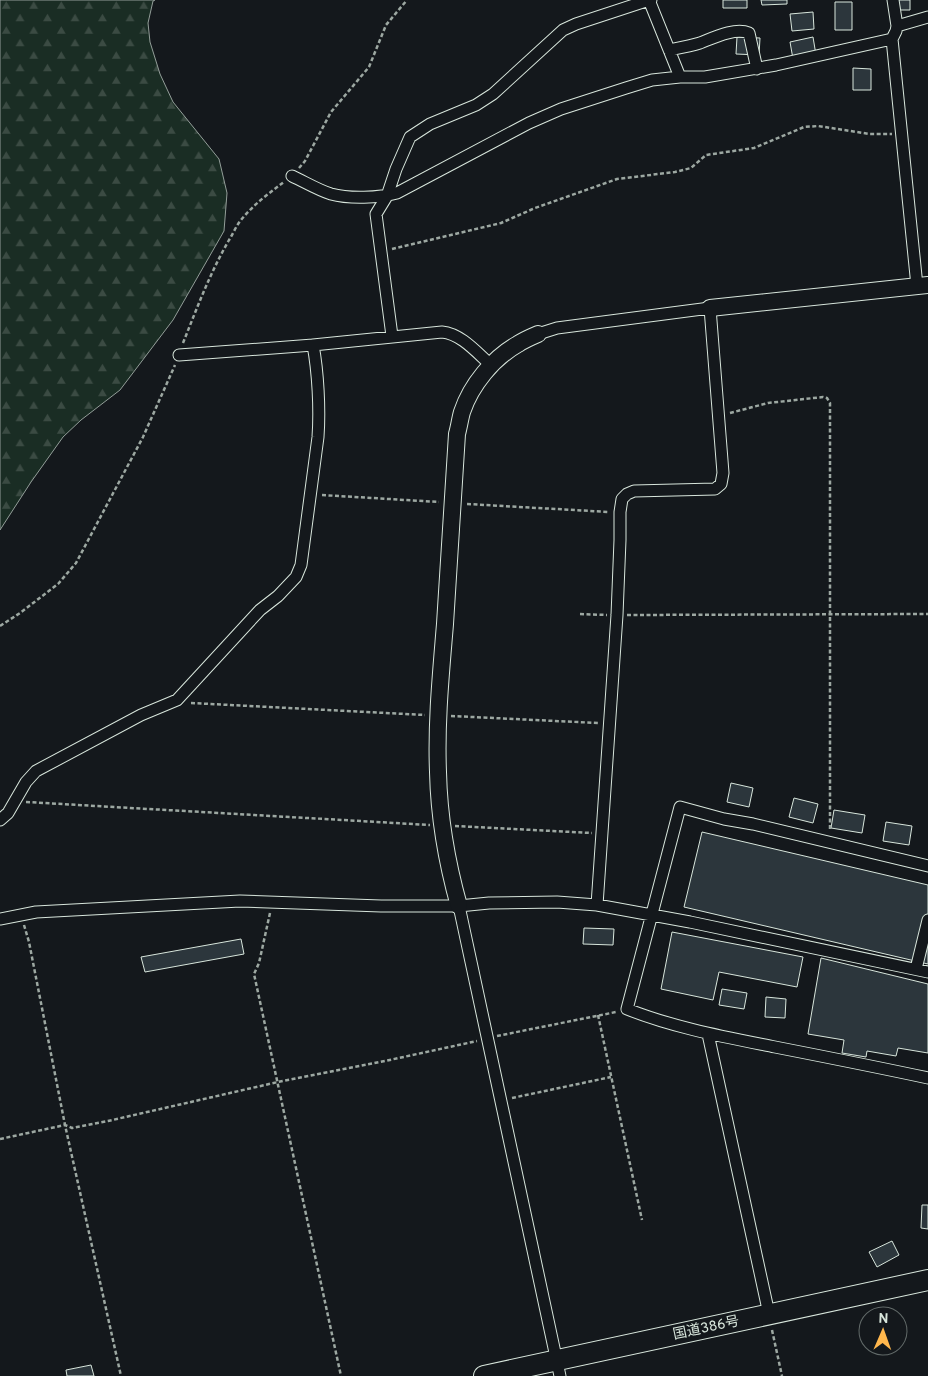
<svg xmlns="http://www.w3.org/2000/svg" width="928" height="1376" font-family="Overpass,'Noto Sans JP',sans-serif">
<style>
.forest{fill:url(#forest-firs);stroke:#939e99}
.building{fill:#2c363c;stroke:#d8e6dc}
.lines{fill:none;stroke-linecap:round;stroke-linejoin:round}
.street-casing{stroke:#d8e6dc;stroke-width:13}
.secondary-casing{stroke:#d8e6dc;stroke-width:18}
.highway-casing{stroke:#d8e6dc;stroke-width:22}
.path{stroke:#9da8a2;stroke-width:2.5;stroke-dasharray:4 2.5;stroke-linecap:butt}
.street{stroke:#14181c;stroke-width:11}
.secondary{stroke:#14181c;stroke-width:16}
.highway{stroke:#14181c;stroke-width:20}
.labels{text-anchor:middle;stroke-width:4;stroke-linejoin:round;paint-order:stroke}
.street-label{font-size:14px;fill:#d8e6dc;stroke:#14181c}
</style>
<defs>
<pattern id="forest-firs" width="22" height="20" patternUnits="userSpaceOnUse" patternTransform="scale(1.25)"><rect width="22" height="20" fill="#1a2d24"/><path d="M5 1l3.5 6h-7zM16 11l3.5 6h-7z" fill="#3b4b43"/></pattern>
</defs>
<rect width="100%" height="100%" fill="#14181c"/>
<path class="forest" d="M 0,0 L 155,0 L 153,1 L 148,23 L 150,42 L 160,74 L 173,102 L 219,159 L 227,193 L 224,231 L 173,320 L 120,390 L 81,420 L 63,437 L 31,482 L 0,530 Z"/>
<path class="building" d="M 723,0 L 747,0 L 747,8 L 723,8 Z
M 761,0 L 787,0 L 787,4 L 762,5 Z
M 895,0 L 910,0 L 910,10 L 895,10 Z
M 835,2 L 852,2 L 852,30 L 835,30 Z
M 813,12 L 814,29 L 792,31 L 790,14 Z
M 737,37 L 760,38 L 759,55 L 736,54 Z
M 813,37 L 816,55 L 793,59 L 790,42 Z
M 853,68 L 871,69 L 871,90 L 853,90 Z
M 731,783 L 753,788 L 749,807 L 727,802 Z
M 794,798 L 818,804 L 813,823 L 789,817 Z
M 834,810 L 865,815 L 862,833 L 831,828 Z
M 886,822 L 912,826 L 909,845 L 883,841 Z
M 702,832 L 928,885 L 928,964 L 684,907 Z
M 584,928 L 614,929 L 613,945 L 583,944 Z
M 672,932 L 803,957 L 797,987 L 719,972 L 713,1000 L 661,989 Z
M 241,939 L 244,954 L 145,972 L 141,957 Z
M 821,958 L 928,984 L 928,1053 L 898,1048 L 896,1056 L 867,1051 L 866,1057 L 842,1053 L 844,1040 L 808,1034 Z
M 722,989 L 747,993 L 744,1009 L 719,1005 Z
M 766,997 L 786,999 L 785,1018 L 765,1017 Z
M 922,1205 L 928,1205 L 928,1229 L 921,1228 Z
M 892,1241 L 899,1255 L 877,1267 L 869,1252 Z
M 91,1365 L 94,1376 L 67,1376 L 66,1370 Z"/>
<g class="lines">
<g class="street-casing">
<path id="street" d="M 651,0 L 649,0 L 680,77
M 893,0 L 897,26
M 669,50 C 679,48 690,46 700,43 C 713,38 735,27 749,33 L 757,69
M 292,176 C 305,182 318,190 331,194 C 349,199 379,198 397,193 L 529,123 L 561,109 L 626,88 L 652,80 L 680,77 L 705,77 L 776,65 L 892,39
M 917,286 L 892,39 L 896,31 L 897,26 L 928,17
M 538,334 L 557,328 L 710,308 L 723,473 L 721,484 L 715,489 L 634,491 L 627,494 L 622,499 L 620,512 L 620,540 L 617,615 L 597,905
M 392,336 L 376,214 L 387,196 L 396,169 L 410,137 L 430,124 L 476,105 L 493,94 L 563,30 L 576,24 L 649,0
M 179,355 L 313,345 L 442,332 C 462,334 477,353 492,366
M 0,820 L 8,813 L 26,782 L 36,771 L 141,715 L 177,700 L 260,610 L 278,596 L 296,577 L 301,565 L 318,437 C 320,409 318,372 313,345
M 928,866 L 753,824 L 724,819 L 680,807 L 627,1009 C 675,1028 725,1037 775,1047 C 826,1057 877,1067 928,1078
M 459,906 L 560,1376
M 0,919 L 36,912 L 240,901 L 381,906 L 459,906 L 489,903 L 557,902 L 597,905 L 690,922 L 928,972
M 916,969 L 928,920
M 708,1034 L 769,1314"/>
</g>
<g class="secondary-casing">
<path id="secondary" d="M 710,308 L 928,285
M 459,906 C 447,863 439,817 438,772 C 436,722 441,673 445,624 C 449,561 453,497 457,434 C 459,427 460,419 462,412 C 471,385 493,358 518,344 C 524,340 531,337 538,334"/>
</g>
<g class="highway-casing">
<path id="highway" d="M 484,1376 L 928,1280"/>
</g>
<path class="path" d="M 299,168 L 305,161 L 331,112 L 369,67 L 386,25 L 407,0
M 392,249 L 501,223 L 535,208 L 617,179 L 675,172 L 691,168 L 706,155 L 754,148 L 804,127 L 818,126 L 870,134 L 892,134
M 183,343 C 197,308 210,273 229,240 C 233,234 236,226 241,220 C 253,205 269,193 284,182
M 730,413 L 768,403 L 823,397 L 827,398 L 830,403 L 830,830
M 322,495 L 439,502
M 467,504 L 609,512
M 580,614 L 607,615
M 627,615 L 928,614
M 0,626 L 20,613 L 58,584 L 76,563 L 143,437 L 175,365
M 191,703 L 425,715
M 451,716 L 598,723
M 26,802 L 430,825
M 455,826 L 592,833
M 270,913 L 259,963 L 254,974 L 341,1376
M 24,925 L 29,942 L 65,1125 L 121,1376
M 598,1015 L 642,1220
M 497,1036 L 616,1012
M 512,1098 L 611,1077
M 0,1139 L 65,1125 L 72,1128 L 108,1121 L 278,1082 L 385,1061 L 477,1041
M 772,1330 L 782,1376"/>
<use href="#street" class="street"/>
<use href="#secondary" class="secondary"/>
<use href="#highway" class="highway"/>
</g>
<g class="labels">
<g class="street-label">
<text transform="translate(706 1327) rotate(-12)" y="5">国道386号</text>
</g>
</g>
<g transform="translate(883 1331) rotate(2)"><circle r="24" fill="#14181c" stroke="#626a69"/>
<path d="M0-4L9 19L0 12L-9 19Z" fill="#ffb74d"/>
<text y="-8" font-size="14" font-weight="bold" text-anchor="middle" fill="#d8e6dc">N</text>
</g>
</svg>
